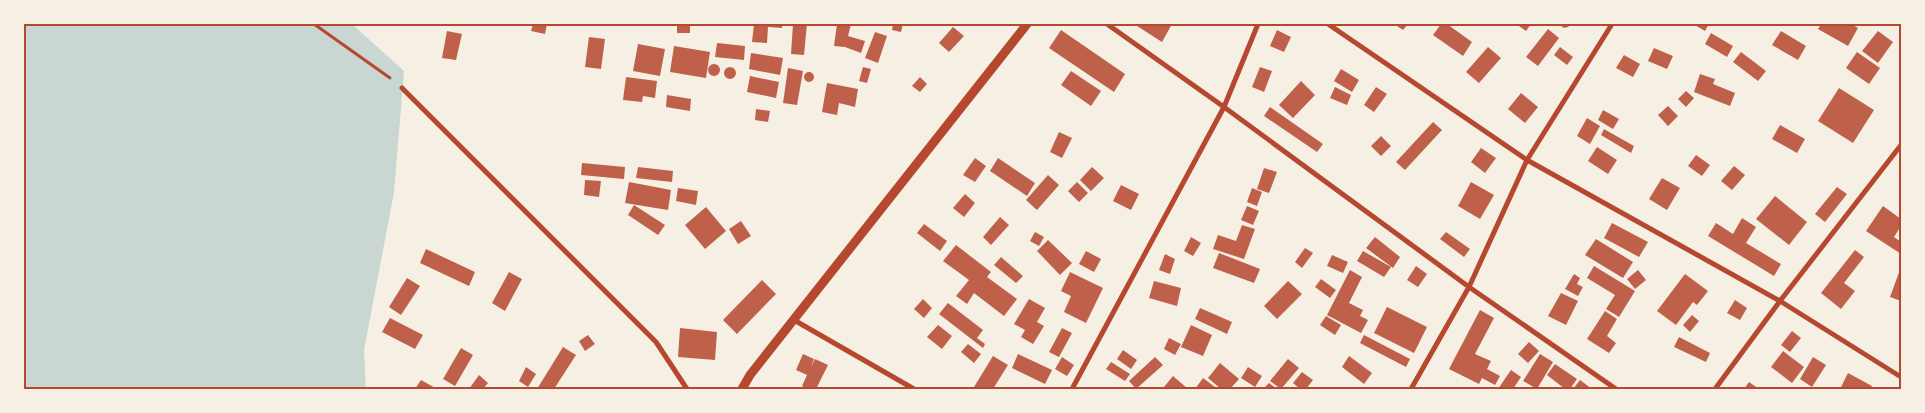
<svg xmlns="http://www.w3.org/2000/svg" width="1925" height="413" font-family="Poppins,sans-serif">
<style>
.water{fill:#c9d6d2}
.building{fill:#bf614a}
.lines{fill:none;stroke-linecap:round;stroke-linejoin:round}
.path{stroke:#b5482f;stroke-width:3}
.minor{stroke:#b5482f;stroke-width:5}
.tertiary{stroke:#b5482f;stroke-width:9}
.neatline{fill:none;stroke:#b5482f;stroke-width:2}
</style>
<rect width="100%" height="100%" fill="#f6efe4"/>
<path class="water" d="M 24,24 L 352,24 L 404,71 L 394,192 L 364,350 L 366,389 L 24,389 Z"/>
<path class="building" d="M 533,24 L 547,24 L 545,34 L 531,31 Z
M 677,24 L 690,24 L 690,33 L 677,33 Z
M 754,24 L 782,24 L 782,28 L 768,27 L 767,43 L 752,42 Z
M 793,24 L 807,24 L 804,55 L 791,54 Z
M 837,24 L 851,24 L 848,36 L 865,41 L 861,53 L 845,47 L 834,46 Z
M 893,24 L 903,24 L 901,32 L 892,30 Z
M 1134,24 L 1172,24 L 1162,42 Z
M 1394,24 L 1408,24 L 1403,30 Z
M 1441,24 L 1447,24 L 1472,42 L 1463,56 L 1433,35 Z
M 1516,24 L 1531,24 L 1526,31 Z
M 1558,24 L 1571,24 L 1568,27 L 1564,28 Z
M 1693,24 L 1709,24 L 1705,31 Z
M 1821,24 L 1834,24 L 1838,26 L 1840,24 L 1851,24 L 1858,28 L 1848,46 L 1818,29 Z
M 953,27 L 964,36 L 949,52 L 939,43 Z
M 1548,29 L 1559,38 L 1538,66 L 1526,57 Z
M 1061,30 L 1125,74 L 1114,92 L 1049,48 Z
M 1277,30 L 1291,37 L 1284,52 L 1270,46 Z
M 447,31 L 462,34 L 456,60 L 442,58 Z
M 1781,31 L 1806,46 L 1798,60 L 1772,45 Z
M 1878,31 L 1893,42 L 1878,63 L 1862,51 Z
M 875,32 L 887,36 L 878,63 L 865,58 Z
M 1711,33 L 1733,46 L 1727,57 L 1705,44 Z
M 589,37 L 605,39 L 601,69 L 585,67 Z
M 717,43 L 745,46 L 744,60 L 715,57 Z
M 638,44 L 665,49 L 660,76 L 633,71 Z
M 674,46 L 710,52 L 706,78 L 670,72 Z
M 1488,47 L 1501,58 L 1479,83 L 1466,72 Z
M 1560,47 L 1573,57 L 1567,65 L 1554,55 Z
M 1654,48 L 1673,56 L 1667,69 L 1648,61 Z
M 1741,52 L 1766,71 L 1758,81 L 1733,62 Z
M 1857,52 L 1880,68 L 1869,84 L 1846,68 Z
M 751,53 L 783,58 L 780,75 L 749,69 Z
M 1624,55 L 1640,64 L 1633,77 L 1616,68 Z
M708 70a6 6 0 1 1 12 0a6 6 0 1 1-12 0Z
M 863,67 L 871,69 L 867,83 L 859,81 Z
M 1260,67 L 1272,71 L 1264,92 L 1252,87 Z
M724 73a6 6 0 1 1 12 0a6 6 0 1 1-12 0Z
M 788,68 L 803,71 L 797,105 L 783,103 Z
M 1341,69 L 1359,80 L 1352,92 L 1334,81 Z
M 1071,71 L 1101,91 L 1091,106 L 1061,85 Z
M804 77a5 5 0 1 1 10 0a5 5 0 1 1-10 0Z
M 1700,74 L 1715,79 L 1713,84 L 1735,93 L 1730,106 L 1694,92 Z
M 750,76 L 779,82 L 776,98 L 747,92 Z
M 626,77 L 657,81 L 655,98 L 643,96 L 642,102 L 623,100 Z
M 920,77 L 927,84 L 920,92 L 912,86 Z
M 1301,81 L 1315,95 L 1293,118 L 1279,105 Z
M 827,83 L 858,89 L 855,107 L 839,103 L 837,115 L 822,112 Z
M 1335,87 L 1351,95 L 1347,105 L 1330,98 Z
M 1376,87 L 1387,94 L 1374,112 L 1364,105 Z
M 1839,88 L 1874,110 L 1853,143 L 1818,121 Z
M 1686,91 L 1694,98 L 1686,107 L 1678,99 Z
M 1521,93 L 1538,107 L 1525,123 L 1508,109 Z
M 667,95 L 691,99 L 690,111 L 666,107 Z
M 1668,106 L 1678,116 L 1668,126 L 1658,115 Z
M 1270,107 L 1323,144 L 1317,152 L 1264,116 Z
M 756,109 L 770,111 L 768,122 L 755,120 Z
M 1603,110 L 1619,119 L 1613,129 L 1598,120 Z
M 1587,118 L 1600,126 L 1590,144 L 1577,136 Z
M 1433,122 L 1442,130 L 1405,170 L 1396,162 Z
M 1780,125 L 1805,139 L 1797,153 L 1772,139 Z
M 1604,129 L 1634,146 L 1631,153 L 1601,135 Z
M 1059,132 L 1072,138 L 1062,158 L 1050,152 Z
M 1381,136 L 1391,146 L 1381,156 L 1371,146 Z
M 1597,147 L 1617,160 L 1608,174 L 1588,161 Z
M 1481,148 L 1496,158 L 1485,173 L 1471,162 Z
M 1696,155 L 1710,165 L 1702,176 L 1688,166 Z
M 975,158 L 986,166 L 975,182 L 963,175 Z
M 998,158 L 1035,183 L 1027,196 L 990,171 Z
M 582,163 L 625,167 L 624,179 L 581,175 Z
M 1734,166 L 1745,175 L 1732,190 L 1721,181 Z
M 638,167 L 673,171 L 672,182 L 636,178 Z
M 1092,167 L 1104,178 L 1091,191 L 1080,180 Z
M 1264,168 L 1277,172 L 1269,193 L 1257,189 Z
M 1048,175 L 1059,185 L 1037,210 L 1026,200 Z
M 1662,178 L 1680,188 L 1667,210 L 1649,199 Z
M 585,180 L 601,181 L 599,197 L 584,195 Z
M 629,182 L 671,190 L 668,210 L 625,203 Z
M 1077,182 L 1088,193 L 1079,202 L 1068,191 Z
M 1471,182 L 1494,195 L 1480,219 L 1458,206 Z
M 1121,185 L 1139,194 L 1131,210 L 1113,201 Z
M 1837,187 L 1847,194 L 1825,222 L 1815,214 Z
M 678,188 L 698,191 L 696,205 L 676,201 Z
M 1252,188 L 1262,192 L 1257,206 L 1247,202 Z
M 965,194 L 975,203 L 964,217 L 953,208 Z
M 1775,196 L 1807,222 L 1789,245 L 1756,219 Z
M 634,205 L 665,225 L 658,235 L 628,215 Z
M 1247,206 L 1259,211 L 1253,225 L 1241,220 Z
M 1883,206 L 1901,219 L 1901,226 L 1894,237 L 1901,242 L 1901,254 L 1866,231 Z
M 706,207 L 726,231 L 705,249 L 685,225 Z
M 1000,217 L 1009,225 L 991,245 L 983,237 Z
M 1742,218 L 1756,227 L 1746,243 L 1781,264 L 1774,276 L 1708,236 L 1716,223 L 1733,234 Z
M 741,221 L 751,236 L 738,244 L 729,229 Z
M 1612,223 L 1648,242 L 1639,257 L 1604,238 Z
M 924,224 L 947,241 L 940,251 L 917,233 Z
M 1242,225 L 1255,229 L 1244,259 L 1213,249 L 1218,235 L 1236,241 Z
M 1035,232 L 1044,237 L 1039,246 L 1030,241 Z
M 1446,232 L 1470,249 L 1464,257 L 1440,239 Z
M 1191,237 L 1201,243 L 1193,256 L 1184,251 Z
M 1375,237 L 1400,257 L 1393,268 L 1366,248 Z
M 1596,239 L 1633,262 L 1623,278 L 1585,255 Z
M 1048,240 L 1072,263 L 1060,275 L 1037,251 Z
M 956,245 L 991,272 L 987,277 L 1017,299 L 1004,316 L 974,293 L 967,304 L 956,296 L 969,280 L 943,261 Z
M 1305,248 L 1313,253 L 1302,268 L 1295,262 Z
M 426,249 L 475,272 L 469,286 L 420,263 Z
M 1855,250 L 1864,257 L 1844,283 L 1855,291 L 1841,309 L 1821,293 Z
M 1086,251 L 1101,259 L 1094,272 L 1079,264 Z
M 1363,251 L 1391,267 L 1384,277 L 1357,261 Z
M 1219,253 L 1260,269 L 1254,283 L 1213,268 Z
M 1165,254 L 1175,259 L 1170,274 L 1159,270 Z
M 1332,255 L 1348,262 L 1343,273 L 1327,266 Z
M 1001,257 L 1023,276 L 1016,283 L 994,265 Z
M 1416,266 L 1427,274 L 1418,287 L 1407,280 Z
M 1594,266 L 1635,291 L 1619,317 L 1606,309 L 1615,295 L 1587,278 Z
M 1901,267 L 1901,301 L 1890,297 Z
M 1350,270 L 1362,277 L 1349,303 L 1363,310 L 1360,316 L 1368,320 L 1361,333 L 1327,315 Z
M 1638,270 L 1646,280 L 1635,289 L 1627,279 Z
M 509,272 L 522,279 L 505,311 L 492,303 Z
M 1070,272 L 1103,288 L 1086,323 L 1064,312 L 1071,296 L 1061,291 Z
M 1574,274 L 1580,278 L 1577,284 L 1583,287 L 1578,296 L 1565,289 Z
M 1685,274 L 1708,291 L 1697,305 L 1693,302 L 1676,325 L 1657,311 Z
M 407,278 L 420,286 L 401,315 L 389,307 Z
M 1321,279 L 1336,290 L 1330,298 L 1315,287 Z
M 762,280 L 776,294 L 737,334 L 723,320 Z
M 1154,281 L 1181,288 L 1177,306 L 1149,298 Z
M 1288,281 L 1302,294 L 1277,319 L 1264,306 Z
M 1561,293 L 1578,301 L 1566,325 L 1548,316 Z
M 923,299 L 932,308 L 924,318 L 914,309 Z
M 1029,299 L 1045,308 L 1037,322 L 1044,326 L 1033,344 L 1021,337 L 1025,330 L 1014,324 Z
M 1735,300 L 1747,308 L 1740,320 L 1727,313 Z
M 948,303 L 983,330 L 977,338 L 985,344 L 983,348 L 939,314 Z
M 1387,307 L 1427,327 L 1414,353 L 1374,333 Z
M 1200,308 L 1232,322 L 1227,334 L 1195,319 Z
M 1480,310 L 1494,318 L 1475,354 L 1491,361 L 1487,369 L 1500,376 L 1495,385 L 1482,378 L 1479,384 L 1449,369 Z
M 1605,311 L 1617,319 L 1607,336 L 1616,343 L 1609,353 L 1587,339 Z
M 1692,315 L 1699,321 L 1690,332 L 1683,325 Z
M 1326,316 L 1341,325 L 1335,335 L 1320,325 Z
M 390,318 L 423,335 L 415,349 L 382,332 Z
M 938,325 L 952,336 L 942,349 L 927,337 Z
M 1191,325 L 1212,335 L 1203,356 L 1181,347 Z
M 680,328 L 717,332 L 715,360 L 678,357 Z
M 1062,328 L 1072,333 L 1059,357 L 1049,352 Z
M 1792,331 L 1801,338 L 1790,352 L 1781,345 Z
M 588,335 L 595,344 L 585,351 L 579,341 Z
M 1364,335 L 1410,359 L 1406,367 L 1360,343 Z
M 1679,337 L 1710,353 L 1706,362 L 1674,347 Z
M 1169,338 L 1181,344 L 1175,355 L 1164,349 Z
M 1529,342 L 1539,351 L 1528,363 L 1518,354 Z
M 968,344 L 981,354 L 974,363 L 961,352 Z
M 563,347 L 576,355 L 554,389 L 537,389 Z
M 461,348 L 473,355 L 455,386 L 443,379 Z
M 1123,350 L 1137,360 L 1131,369 L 1117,359 Z
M 1783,351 L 1804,367 L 1792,383 L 1771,367 Z
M 803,354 L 814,359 L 811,367 L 815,359 L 828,365 L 816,389 L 807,389 L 802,386 L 807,375 L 796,370 Z
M 1018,354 L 1052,370 L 1045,384 L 1012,368 Z
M 1540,354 L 1553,362 L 1537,389 L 1523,381 Z
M 993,356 L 1008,365 L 993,389 L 978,389 L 974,387 Z
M 1349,356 L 1372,373 L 1364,384 L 1342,367 Z
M 1062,357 L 1074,365 L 1067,376 L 1055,369 Z
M 1155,357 L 1163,365 L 1136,389 L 1129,381 Z
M 1813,357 L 1826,365 L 1812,387 L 1800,379 Z
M 1288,359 L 1299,368 L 1281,389 L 1270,381 Z
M 1111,362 L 1130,374 L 1125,381 L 1106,369 Z
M 1220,363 L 1239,379 L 1230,389 L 1221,389 L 1208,378 Z
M 1555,364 L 1577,379 L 1570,389 L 1565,389 L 1547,375 Z
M 526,367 L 536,374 L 528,387 L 519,381 Z
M 1248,367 L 1262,376 L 1255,387 L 1241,378 Z
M 1511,370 L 1521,377 L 1513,389 L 1498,389 Z
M 1302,372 L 1313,380 L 1306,389 L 1300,389 L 1293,383 Z
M 1848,373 L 1872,386 L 1870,389 L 1840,389 Z
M 479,375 L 488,383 L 483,389 L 469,389 Z
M 1173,376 L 1188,389 L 1167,389 L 1164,387 Z
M 1203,378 L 1215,387 L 1214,389 L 1195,389 Z
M 421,380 L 437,389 L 415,389 Z
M 1580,380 L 1592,389 L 1573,389 Z
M 1749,382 L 1759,389 L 1744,389 Z
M 1269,383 L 1277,389 L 1263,389 Z"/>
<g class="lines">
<path class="path" d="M 314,24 L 390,78"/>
<path class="minor" d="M 1107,24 L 1224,107 L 1469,287 L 1616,389
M 1328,24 L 1527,160 L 1780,301 L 1901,377
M 402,88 L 656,342 L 687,389
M 794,320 L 914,389
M 1072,389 L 1224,107 L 1258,24
M 1411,389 L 1469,287 L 1527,160 L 1612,24
M 1715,389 L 1780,301 L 1901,145"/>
<path class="tertiary" d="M 742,389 L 750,375 L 1027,24"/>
</g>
<rect width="1925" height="413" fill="none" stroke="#f6efe4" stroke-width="50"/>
<rect x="25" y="25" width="1875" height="363" class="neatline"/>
</svg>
